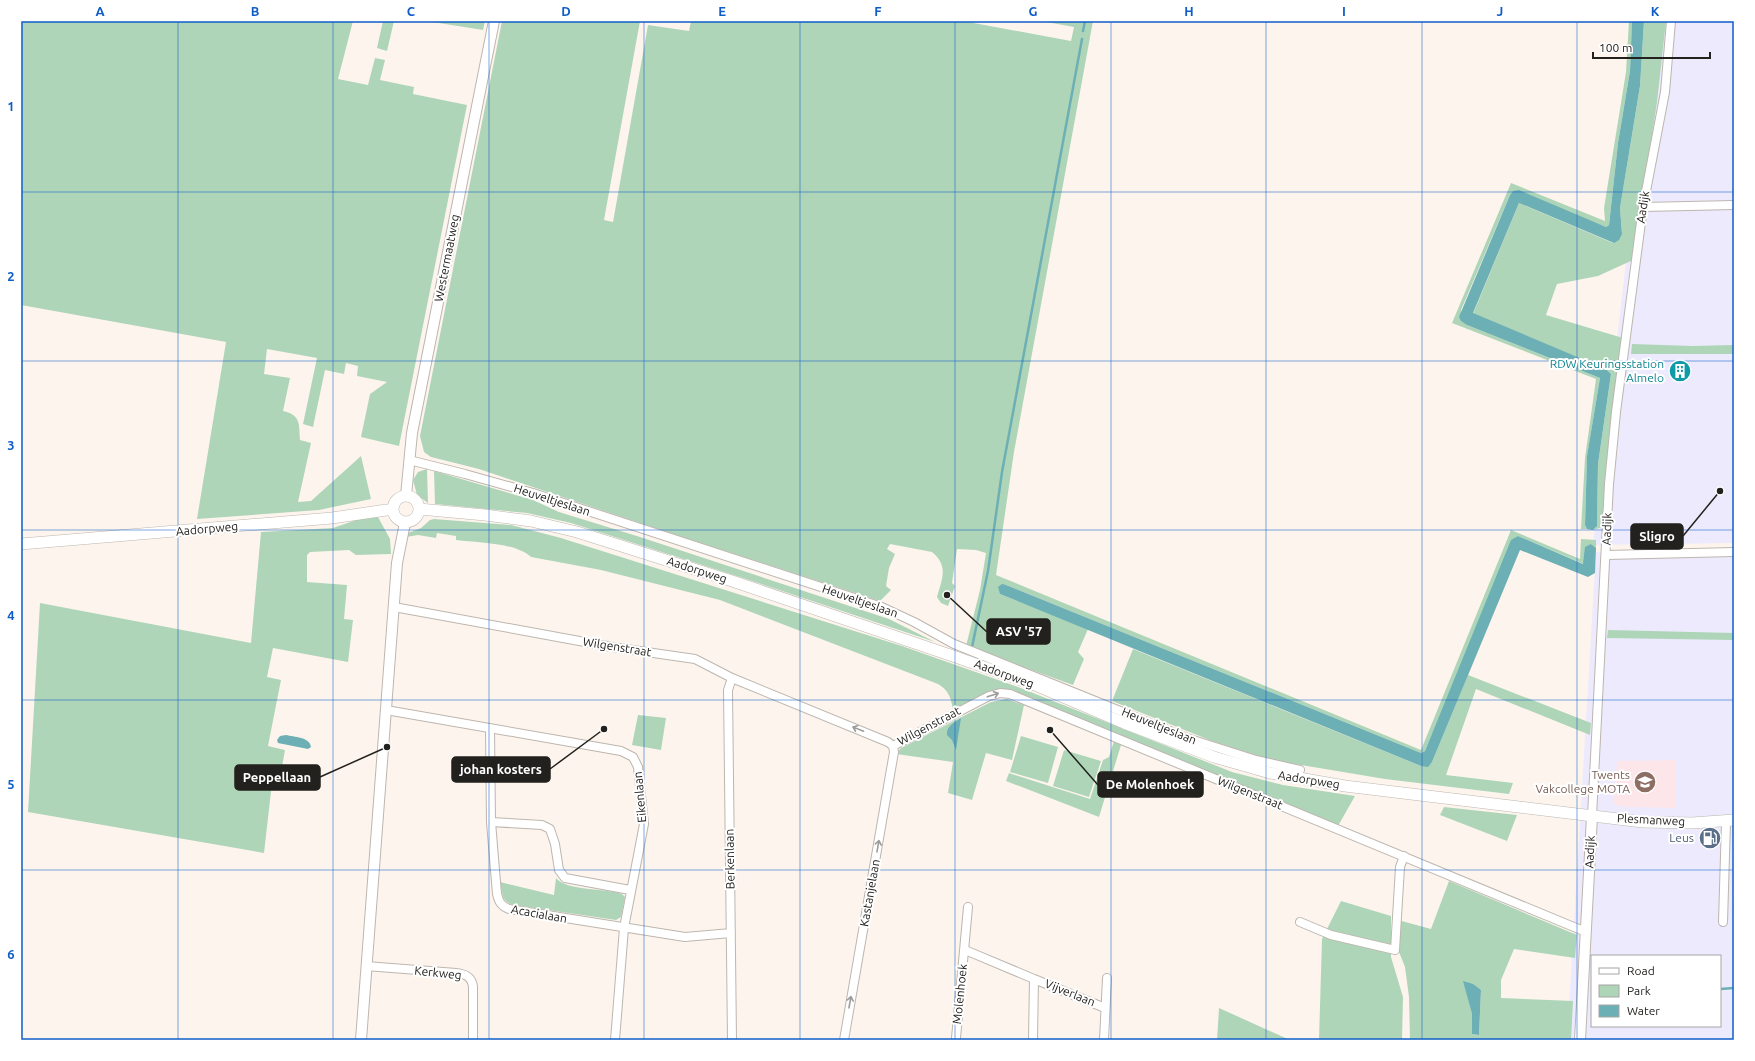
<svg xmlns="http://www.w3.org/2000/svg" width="1755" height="1061" font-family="Ubuntu,sans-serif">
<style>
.industrial{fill:#eceafc;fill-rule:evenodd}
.education{fill:#fce6ea}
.green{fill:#afd5b9;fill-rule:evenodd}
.water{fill:#6cafb4}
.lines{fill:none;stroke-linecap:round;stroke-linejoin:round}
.stream{stroke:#6cafb4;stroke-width:2.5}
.minor-casing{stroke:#bdb6af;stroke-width:10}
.tertiary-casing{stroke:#bdb6af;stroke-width:12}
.secondary-casing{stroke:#bdb6af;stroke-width:12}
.minor{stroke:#fff;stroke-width:8}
.tertiary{stroke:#fff;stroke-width:10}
.secondary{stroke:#fff;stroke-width:11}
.oneway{stroke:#9c9b9a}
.grid{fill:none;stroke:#0f5ec8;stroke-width:1;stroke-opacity:0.55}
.labels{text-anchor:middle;stroke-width:4;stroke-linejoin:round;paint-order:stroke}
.street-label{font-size:12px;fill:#23211e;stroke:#fff}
.culture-label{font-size:12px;fill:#0d838f;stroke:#fff;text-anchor:end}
.education-label{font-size:12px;fill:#785e54;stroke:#fff;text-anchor:end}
.service-label{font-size:12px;fill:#4e5e75;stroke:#fff;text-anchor:end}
.leader{fill:none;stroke:#23211e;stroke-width:1.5}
.callout-dot{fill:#23211e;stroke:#fff;stroke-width:1.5}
.callout{fill:#23211e;stroke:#23211e;stroke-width:1.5}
.callout-label{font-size:13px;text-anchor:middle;font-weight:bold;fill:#fff}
.neatline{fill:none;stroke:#0f5ec8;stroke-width:1.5}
.grid-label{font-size:13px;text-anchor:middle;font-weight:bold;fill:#0f5ec8}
</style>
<rect width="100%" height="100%" fill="#fdf5ed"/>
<path class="industrial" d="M 1654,21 L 1734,21 L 1734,543 L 1593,545 Z
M 1596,552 L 1628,554 L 1734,552 L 1734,1040 L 1567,1040 ZM 1592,956 L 1720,956 L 1720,1026 L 1592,1026 Z"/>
<path class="education" d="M 1676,760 L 1675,808 L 1625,807 L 1613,804 L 1617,761 Z"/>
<path class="green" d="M 21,21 L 353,21 L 338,79 L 368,85 L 375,58 L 385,60 L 380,80 L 414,87 L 413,94 L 467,105 L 399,446 L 361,437 L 370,394 L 387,382 L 357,376 L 358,366 L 346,363 L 344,374 L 325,370 L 313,427 L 303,424 L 317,358 L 267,349 L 264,374 L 290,378 L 283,411 C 301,415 299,424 300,440 L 311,443 L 298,502 L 311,501 L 361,456 L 371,499 L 319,510 L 197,519 L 226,342 L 21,305 Z
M 383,21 L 394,21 L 387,51 L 377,48 Z
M 426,21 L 485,21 L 483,30 Z
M 502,21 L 640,21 L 604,220 L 613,222 L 648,25 L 689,31 L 691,21 L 963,21 L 1071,41 L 1074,27 L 1041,21 L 1093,21 L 1014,452 L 996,575 L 1421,750 L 1511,530 L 1580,559 L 1581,539 L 1596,540 L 1596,548 L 1591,544 L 1584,564 L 1518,536 L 1425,751 L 1421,753 L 1006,585 L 1000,594 L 1088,629 L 1078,652 L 1084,659 L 1073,685 L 966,646 L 980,590 L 986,553 L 976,550 L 957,549 L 952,583 L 955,586 L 948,606 L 941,603 L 937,597 C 942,579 949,566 932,552 L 890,544 L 887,549 L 895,554 L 889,568 L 886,586 L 891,590 L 880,601 L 667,532 L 479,469 L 431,457 L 424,452 L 420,436 Z
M 1629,21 L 1632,21 L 1630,71 L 1618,143 L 1609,225 L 1606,227 L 1513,191 L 1510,195 L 1461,310 L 1467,325 L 1600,378 L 1587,457 L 1585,525 L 1587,529 L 1581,529 L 1585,458 L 1596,379 L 1452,323 L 1511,183 L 1605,221 L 1604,208 L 1626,72 Z
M 1644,21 L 1666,21 L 1657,102 L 1633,260 L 1598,276 L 1557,284 L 1546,315 L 1623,338 L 1606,468 L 1603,527 L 1593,530 L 1597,526 L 1598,464 L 1611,374 L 1606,369 L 1473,314 L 1519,203 L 1613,243 L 1622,234 L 1620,208 L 1640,86 Z
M 1632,344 L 1692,346 L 1734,345 L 1734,354 L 1631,354 Z
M 427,469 L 428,503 L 417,495 L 413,480 L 418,472 Z
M 434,471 L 533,500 L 559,512 L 640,537 L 889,619 L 935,642 L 743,578 L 571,523 L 527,513 L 435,504 Z
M 378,517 L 390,539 L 391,554 L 356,555 L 349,550 L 310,552 L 307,555 L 307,582 L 347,585 L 344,619 L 353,620 L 348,662 L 273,648 L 267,677 L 281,680 L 268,746 L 285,750 L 282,767 L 313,774 L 310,790 L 272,783 L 264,853 L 28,812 L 40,603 L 251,643 L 261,532 L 333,528 L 359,519 Z
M 434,519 L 511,525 L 561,538 L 902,646 L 1018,687 L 1232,772 L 1283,785 L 1355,796 L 1338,826 L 1014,691 L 1008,690 L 953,712 C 952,700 949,690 938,684 L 720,600 L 601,570 L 531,557 C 514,542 478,543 456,540 L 456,536 L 437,533 L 436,538 L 418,535 L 406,537 L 408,533 L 421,528 L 430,520 Z
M 1608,630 L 1734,633 L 1734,640 L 1607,638 Z
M 1133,649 L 1421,766 L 1432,762 L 1468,675 L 1591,723 L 1590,735 L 1476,689 L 1446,775 L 1513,783 L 1509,794 L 1385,779 L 1271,760 L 1212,741 L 1112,701 Z
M 1007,699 L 1024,705 L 1012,760 L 986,753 L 972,800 L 948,793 L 953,762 L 896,754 L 901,748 L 991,702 Z
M 638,715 L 666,718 L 661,750 L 632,745 Z
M 1021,736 L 1058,747 L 1048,783 L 1010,772 Z
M 1114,741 L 1121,745 L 1099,817 L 1006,781 L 1009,773 L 1090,799 L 1103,760 L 1109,757 Z
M 1064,750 L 1101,761 L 1089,797 L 1053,786 Z
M 1444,807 L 1517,815 L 1507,841 L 1440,815 Z
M 556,878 C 566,891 606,888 622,894 L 625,897 L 621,917 L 616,920 L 514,905 C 501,902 503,894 500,882 L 554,895 Z
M 1449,881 L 1577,935 L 1575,958 L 1514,949 L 1501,980 L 1501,998 L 1573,1001 L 1571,1040 L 1410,1040 L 1409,997 L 1405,967 L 1399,952 L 1398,920 L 1431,929 ZM 1464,982 L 1481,990 L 1479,1035 L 1472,1034 L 1472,1014 Z
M 1341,901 L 1391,916 L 1391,957 L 1403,997 L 1402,1040 L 1319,1040 L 1322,939 Z
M 1219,1008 L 1290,1040 L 1217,1040 Z"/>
<path class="water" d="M 1632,21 L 1644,21 L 1640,86 L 1620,208 L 1622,234 L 1619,240 L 1614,243 L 1519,203 L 1473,313 L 1606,369 L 1611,374 L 1598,464 L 1597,526 L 1593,530 L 1587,529 L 1585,525 L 1587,456 L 1600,378 L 1467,325 L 1461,321 L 1459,317 L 1510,195 L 1513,191 L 1519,190 L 1606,227 L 1609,225 L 1618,143 L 1630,71 Z
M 1518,536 L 1583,564 L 1585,547 L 1591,544 L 1596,548 L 1595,573 L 1588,577 L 1520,550 L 1432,762 L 1428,767 L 1421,766 L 1000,594 L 998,587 L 1002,584 L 1006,585 L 1421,753 L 1425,751 L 1511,540 Z
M 961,718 L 956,750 L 952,740 L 947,735 C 946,726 955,722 961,718 Z
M 286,735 C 294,737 310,737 311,747 L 308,749 L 278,743 L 277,740 L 280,736 Z
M 1463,981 L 1473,984 L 1481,990 L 1479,1035 L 1472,1034 L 1472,1014 Z"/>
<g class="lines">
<path class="stream" d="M 1083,31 L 1085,21
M 972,647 L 988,571 L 1002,472 L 1082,39
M 1720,989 L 1734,988"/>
<g class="minor-casing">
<path id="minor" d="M 1643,207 L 1734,205
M 409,460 L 465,474 L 533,493 L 882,607 L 914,622 L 954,644 L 1187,738 L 1256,760 L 1300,770
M 1606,555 L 1734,552
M 394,607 L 612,647 L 695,659 L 732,678 L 888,742 L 893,746
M 732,678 L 728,690 L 732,1040
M 386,710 L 621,751 L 633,757 L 638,767 L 644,824 L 624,928 L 615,1040
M 490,728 L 491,822 L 497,894 C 499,902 501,906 509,909 L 685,937 L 731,933
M 893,746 L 989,696 L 1000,693 L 1010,694 L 1586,932
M 1592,816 L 1609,484 L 1616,412 L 1643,207 L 1665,92 L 1671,21
M 491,822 L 542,825 L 550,829 L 555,844 L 559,870 L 565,878 L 630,890
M 1300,922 L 1331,935 L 1395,950 L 1400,867 L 1404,856
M 1723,922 L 1726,822
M 965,950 L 1034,979 L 1033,1040
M 366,966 L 456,973 C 466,974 472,977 473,987 L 473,1040
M 1034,979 L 1105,1008
M 956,1038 L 968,907
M 844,1040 L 894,752 L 893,746
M 1104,1040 L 1107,978"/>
</g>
<g class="tertiary-casing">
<path id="tertiary" d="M 406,496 L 412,433 L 494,21
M 361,1040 L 397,563 L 405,523
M 1580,1040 L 1592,816"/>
</g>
<g class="secondary-casing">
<path id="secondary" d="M393 509a13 13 0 1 1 26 0a13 13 0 1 1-26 0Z
M 419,509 L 485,515 L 531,521 L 577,532 L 732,581 L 950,655 L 1035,685 L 1124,723 L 1214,757 L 1270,773 L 1345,786 L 1643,822 L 1692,823 L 1734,820
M 21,544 L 332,518 L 393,509"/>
</g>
<use href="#minor" class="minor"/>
<use href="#tertiary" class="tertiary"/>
<use href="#secondary" class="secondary"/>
</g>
<defs><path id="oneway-shaft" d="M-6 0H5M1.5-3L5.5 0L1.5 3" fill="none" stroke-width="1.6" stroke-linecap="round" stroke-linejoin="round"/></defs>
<g class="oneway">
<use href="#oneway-shaft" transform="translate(993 695) rotate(-18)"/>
<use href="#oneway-shaft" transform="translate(858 729) rotate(-158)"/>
<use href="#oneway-shaft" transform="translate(878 846) rotate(-80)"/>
<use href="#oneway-shaft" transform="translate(850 1002) rotate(-80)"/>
</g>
<path class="grid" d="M 178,21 L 178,1040M 333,21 L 333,1040M 489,21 L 489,1040M 644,21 L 644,1040M 800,21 L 800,1040M 955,21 L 955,1040M 1111,21 L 1111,1040M 1266,21 L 1266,1040M 1422,21 L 1422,1040M 1577,21 L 1577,1040M 21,192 L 1734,192M 21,361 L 1734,361M 21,530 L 1734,530M 21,700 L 1734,700M 21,870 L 1734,870"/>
<defs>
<g id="building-disc" transform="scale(1.15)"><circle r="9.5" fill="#0f9aa8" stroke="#fff"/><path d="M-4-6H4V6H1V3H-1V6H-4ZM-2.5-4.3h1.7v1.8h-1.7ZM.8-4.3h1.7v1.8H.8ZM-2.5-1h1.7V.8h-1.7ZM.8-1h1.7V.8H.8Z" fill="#fff"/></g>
<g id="school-disc" transform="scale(1.15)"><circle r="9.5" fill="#8d6e63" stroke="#fff"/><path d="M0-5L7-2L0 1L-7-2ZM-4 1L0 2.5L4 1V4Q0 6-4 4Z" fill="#fff"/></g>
<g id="fuel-disc" transform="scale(1.15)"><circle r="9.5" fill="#5c6f8a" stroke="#fff"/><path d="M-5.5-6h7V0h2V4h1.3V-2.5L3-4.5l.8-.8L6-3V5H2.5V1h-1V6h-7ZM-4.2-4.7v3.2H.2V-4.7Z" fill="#fff"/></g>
</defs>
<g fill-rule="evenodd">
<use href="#building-disc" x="1680" y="371"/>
<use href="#school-disc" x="1645" y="782"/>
<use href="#fuel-disc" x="1710" y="838"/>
</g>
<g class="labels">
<g class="street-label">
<text transform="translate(1643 207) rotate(-81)" y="4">Aadijk</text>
<text transform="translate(447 258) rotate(-79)" y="4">Westermaatweg</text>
<text transform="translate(552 500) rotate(18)" y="4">Heuveltjeslaan</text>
<text transform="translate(207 529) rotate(-5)" y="4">Aadorpweg</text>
<text transform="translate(1607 529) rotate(-88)" y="4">Aadijk</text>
<text transform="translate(697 570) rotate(18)" y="4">Aadorpweg</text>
<text transform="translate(860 601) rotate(19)" y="4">Heuveltjeslaan</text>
<text transform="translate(617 647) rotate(9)" y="4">Wilgenstraat</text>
<text transform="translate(1004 674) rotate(20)" y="4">Aadorpweg</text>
<text transform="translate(929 726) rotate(-28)" y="4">Wilgenstraat</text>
<text transform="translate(1159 726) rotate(22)" y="4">Heuveltjeslaan</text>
<text transform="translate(1309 780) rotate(9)" y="4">Aadorpweg</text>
<text transform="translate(1250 793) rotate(22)" y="4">Wilgenstraat</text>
<text transform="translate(640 797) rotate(-95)" y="4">Eikenlaan</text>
<text transform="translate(1651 820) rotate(3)" y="4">Plesmanweg</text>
<text transform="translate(1590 852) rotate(-87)" y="4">Aadijk</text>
<text transform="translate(730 859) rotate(-91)" y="4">Berkenlaan</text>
<text transform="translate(870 893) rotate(-80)" y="4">Kastanjelaan</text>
<text transform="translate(539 914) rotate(10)" y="4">Acacialaan</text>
<text transform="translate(438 973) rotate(6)" y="4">Kerkweg</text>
<text transform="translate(1070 993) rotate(22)" y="4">Vijverlaan</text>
<text transform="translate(960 994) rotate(-84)" y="4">Molenhoek</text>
</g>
<g class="culture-label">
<text x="1664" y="368">RDW Keuringsstation<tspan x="1664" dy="14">Almelo</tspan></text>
</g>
<g class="education-label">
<text x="1630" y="779">Twents<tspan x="1630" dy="14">Vakcollege MOTA</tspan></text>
</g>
<g class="service-label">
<text x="1694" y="842">Leus</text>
</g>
</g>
<path class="leader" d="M1720 491L1683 536M947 595L987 632M604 729L550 769M387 747L320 777M1050 730L1098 785"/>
<g class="callout-dot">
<circle cx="1720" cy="491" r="4"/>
<circle cx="947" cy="595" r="4"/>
<circle cx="604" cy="729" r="4"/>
<circle cx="387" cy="747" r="4"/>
<circle cx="1050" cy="730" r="4"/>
</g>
<g class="callout">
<rect x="1631" y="524" width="52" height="25" rx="4"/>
<rect x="987" y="619" width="63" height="25" rx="4"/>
<rect x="452" y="757" width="98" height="25" rx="4"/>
<rect x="235" y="765" width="85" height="25" rx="4"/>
<rect x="1098" y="772" width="105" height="25" rx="4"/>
</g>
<g class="callout-label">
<text x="1657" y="541">Sligro</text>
<text x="1019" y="636">ASV '57</text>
<text x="501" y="774">johan kosters</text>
<text x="277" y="782">Peppellaan</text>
<text x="1150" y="789">De Molenhoek</text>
</g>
<rect width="1755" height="1061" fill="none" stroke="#ffffff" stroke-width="44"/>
<rect x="1591" y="955" width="130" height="72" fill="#ffffff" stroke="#a7a6a5"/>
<rect x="1599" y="968" width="20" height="6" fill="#ffffff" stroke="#a7a6a5"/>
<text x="1627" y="975" font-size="12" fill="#23211e">Road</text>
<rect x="1599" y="985" width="20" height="12" fill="#afd5b9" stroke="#a7a6a5"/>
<text x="1627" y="995" font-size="12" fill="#23211e">Park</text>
<rect x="1599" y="1005" width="20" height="12" fill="#6cafb4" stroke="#a7a6a5"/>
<text x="1627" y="1015" font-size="12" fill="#23211e">Water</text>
<path d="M1593 52v6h117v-6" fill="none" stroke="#23211e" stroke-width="2"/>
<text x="1599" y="52" font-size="12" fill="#23211e" stroke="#ffffff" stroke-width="3" paint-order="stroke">100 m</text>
<rect x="22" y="22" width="1711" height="1017" class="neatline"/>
<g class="grid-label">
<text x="100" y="16">A</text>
<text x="255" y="16">B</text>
<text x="411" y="16">C</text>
<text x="566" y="16">D</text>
<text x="722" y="16">E</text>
<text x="878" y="16">F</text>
<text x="1033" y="16">G</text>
<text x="1189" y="16">H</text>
<text x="1344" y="16">I</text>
<text x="1500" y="16">J</text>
<text x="1655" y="16">K</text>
<text x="11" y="111">1</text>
<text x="11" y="281">2</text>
<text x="11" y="450">3</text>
<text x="11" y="620">4</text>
<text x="11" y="789">5</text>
<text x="11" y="959">6</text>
</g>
</svg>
